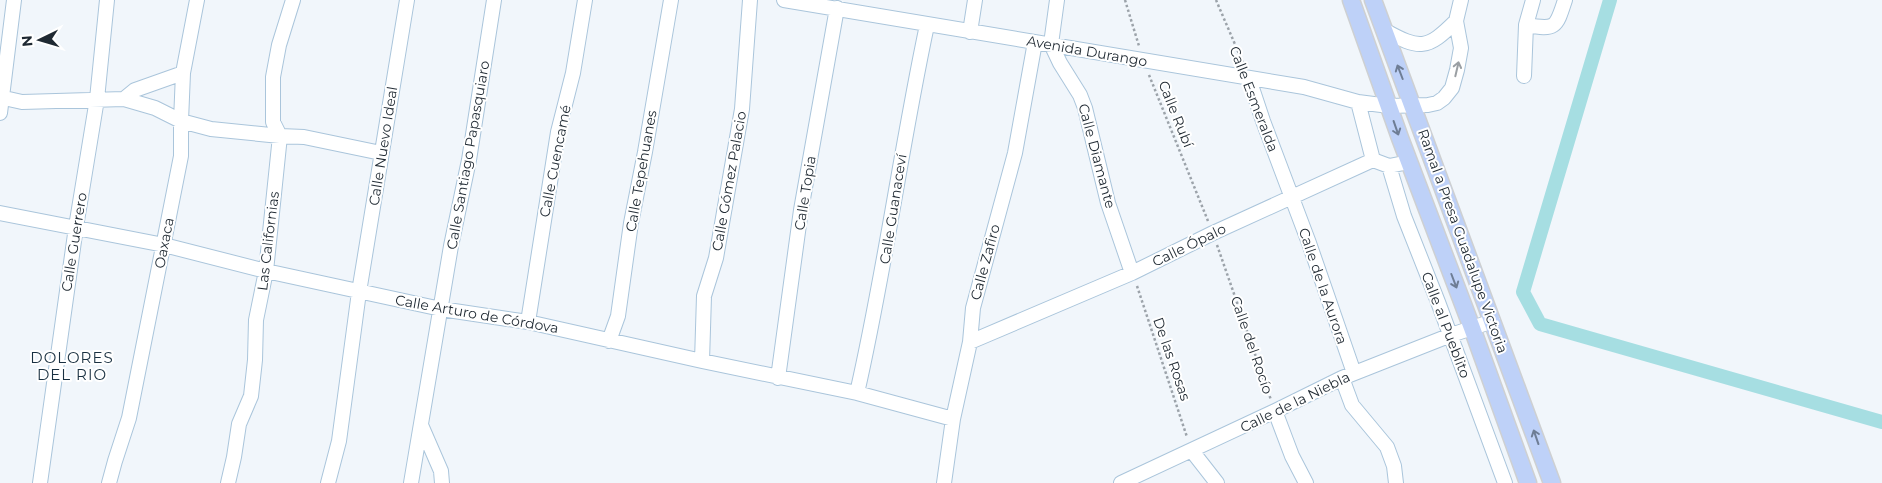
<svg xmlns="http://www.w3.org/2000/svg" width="1882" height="483" font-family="Montserrat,sans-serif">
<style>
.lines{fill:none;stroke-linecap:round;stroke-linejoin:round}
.canal{stroke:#a6dee2;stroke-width:14}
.minor-casing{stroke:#aac5db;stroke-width:16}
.major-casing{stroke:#ced0d2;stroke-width:19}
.path{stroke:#9ca3aa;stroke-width:2.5;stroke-dasharray:2.5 2.5;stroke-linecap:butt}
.minor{stroke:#fff;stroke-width:14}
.major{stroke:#bed1f8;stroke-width:16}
.oneway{stroke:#9a9fa3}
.oneway2{stroke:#6e7d95}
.labels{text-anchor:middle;stroke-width:4;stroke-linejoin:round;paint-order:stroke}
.street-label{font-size:14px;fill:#1f2932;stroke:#fff}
.neighbourhood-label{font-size:15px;letter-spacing:1px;fill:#193041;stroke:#fff}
</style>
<rect width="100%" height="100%" fill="#f1f6fb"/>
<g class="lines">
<path class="canal" d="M 1610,0 L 1523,292 L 1540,324 L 1882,422"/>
<g class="minor-casing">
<path id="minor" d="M 784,0 L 1304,87 L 1358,102 L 1389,106 L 1428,105 L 1437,103 L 1444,98 L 1452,88 L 1457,70 L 1461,48 L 1456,21 L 1461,0
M 1057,0 L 1051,44 L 1060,63 L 1080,95 L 1085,108 L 1108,203 L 1132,273
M 1526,25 C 1556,30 1556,28 1565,0
M 1384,30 C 1420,50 1427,50 1456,21
M 970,32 L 975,0
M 1524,76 L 1526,25 L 1533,0
M 1249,79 L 1263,121 L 1309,243 L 1354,373
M 0,97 L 22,102 L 124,99 L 155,108 L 181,121 L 211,129 L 280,136 L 304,137 L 381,153
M 124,99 L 135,90 L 183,73
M 1358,102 L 1373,160
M 0,113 L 14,0
M 1389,166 L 1404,216 L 1438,302 L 1505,483
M 0,213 L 164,245 L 266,271 L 441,309 L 528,322 L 702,361 L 857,393 L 953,419
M 528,322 L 558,132 L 573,73 L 585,0
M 609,341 L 618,316 L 631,223 L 645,152 L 671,0
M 970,342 L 1132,273 L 1213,233 L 1373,160 L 1389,166 L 1409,162
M 702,361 L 704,296 L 716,258 L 742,109 L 750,0
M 778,378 L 801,210 L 837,8
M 1342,378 L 1352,405 L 1387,447 L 1394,466 L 1396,483
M 857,393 C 885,271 901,147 927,25
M 1275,411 L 1292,456 L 1306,483
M 421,425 L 441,471 L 442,483
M 1192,451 L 1217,483
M 40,483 L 76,227 L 97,99 L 107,0
M 109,483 L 115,461 L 129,418 L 181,156 L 181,121 L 183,73 L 197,0
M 228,483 L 234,457 L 239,424 L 251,396 L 255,360 L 256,320 L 266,271 L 280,136 L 273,122 L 273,77 L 279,45 L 293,0
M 328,483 L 339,441 L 359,292 L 407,0
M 411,483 L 451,246 L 469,160 L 494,0
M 944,483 L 953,419 L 970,342 L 973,308 L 1015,153 L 1035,42
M 1121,483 L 1275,411 L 1342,378 L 1451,335 L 1493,321"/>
</g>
<g class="major-casing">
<path id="major" d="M 1351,0 L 1400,138 L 1472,328 L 1528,483
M 1373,0 L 1552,483"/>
</g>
<path class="path" d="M 1125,0 L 1139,46
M 1216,0 L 1243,63
M 1149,75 L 1208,221
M 1217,245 L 1271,400
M 1137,286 L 1187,437"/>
<use href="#minor" class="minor"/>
<use href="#major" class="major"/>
</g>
<defs><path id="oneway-shaft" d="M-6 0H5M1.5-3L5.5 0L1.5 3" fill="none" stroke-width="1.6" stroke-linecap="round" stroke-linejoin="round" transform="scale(1.25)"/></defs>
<use class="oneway" href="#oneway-shaft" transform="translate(1457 69) rotate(-77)"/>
<g class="oneway2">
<use href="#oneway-shaft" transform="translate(1400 72) rotate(-111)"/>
<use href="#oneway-shaft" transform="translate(1396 128) rotate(71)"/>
<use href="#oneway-shaft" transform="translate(1454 281) rotate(69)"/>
<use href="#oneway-shaft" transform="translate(1536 437) rotate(-109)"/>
</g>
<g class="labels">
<g class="street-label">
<text transform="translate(1087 51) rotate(10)" y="5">Avenida Durango</text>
<text transform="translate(1254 99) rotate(69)" y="5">Calle Esmeralda</text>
<text transform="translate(1176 114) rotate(68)" y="5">Calle Rubí</text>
<text transform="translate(383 146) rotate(-81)" y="5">Calle Nuevo Ideal</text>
<text transform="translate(468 155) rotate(-80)" y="5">Calle Santiago Papasquiaro</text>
<text transform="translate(1097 156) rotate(75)" y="5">Calle Diamante</text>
<text transform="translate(555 161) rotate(-79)" y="5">Calle Cuencamé</text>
<text transform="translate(641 171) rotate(-80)" y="5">Calle Tepehuanes</text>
<text transform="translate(729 181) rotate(-80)" y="5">Calle Gómez Palacio</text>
<text transform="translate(805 193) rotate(-81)" y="5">Calle Topia</text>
<text transform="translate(893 209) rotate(-81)" y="5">Calle Guanaceví</text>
<text transform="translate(268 241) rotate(-83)" y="5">Las Californias</text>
<text transform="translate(1463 241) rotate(70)" y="5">Ramal a Presa Guadalupe Victoria</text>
<text transform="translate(74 242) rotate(-81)" y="5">Calle Guerrero</text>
<text transform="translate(164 243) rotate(-79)" y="5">Oaxaca</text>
<text transform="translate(1189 245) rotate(-26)" y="5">Calle Ópalo</text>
<text transform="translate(985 262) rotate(-75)" y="5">Calle Zafiro</text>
<text transform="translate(1323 286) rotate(71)" y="5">Calle de la Aurora</text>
<text transform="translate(477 314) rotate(10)" y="5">Calle Arturo de Córdova</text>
<text transform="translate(1446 325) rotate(69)" y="5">Calle al Pueblito</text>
<text transform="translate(1252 345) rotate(71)" y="5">Calle del Rocío</text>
<text transform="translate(1172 359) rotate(71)" y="5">De las Rosas</text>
<text transform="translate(1295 402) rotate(-26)" y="5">Calle de la Niebla</text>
</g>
<g class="neighbourhood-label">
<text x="72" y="363">DOLORES<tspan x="72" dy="17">DEL RIO</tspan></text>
</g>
</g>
<g transform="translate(40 40) rotate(265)" stroke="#ffffff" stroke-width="4" paint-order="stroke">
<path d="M0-4L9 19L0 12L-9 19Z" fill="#1f2932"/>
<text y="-8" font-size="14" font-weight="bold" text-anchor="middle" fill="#1f2932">N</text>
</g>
</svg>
